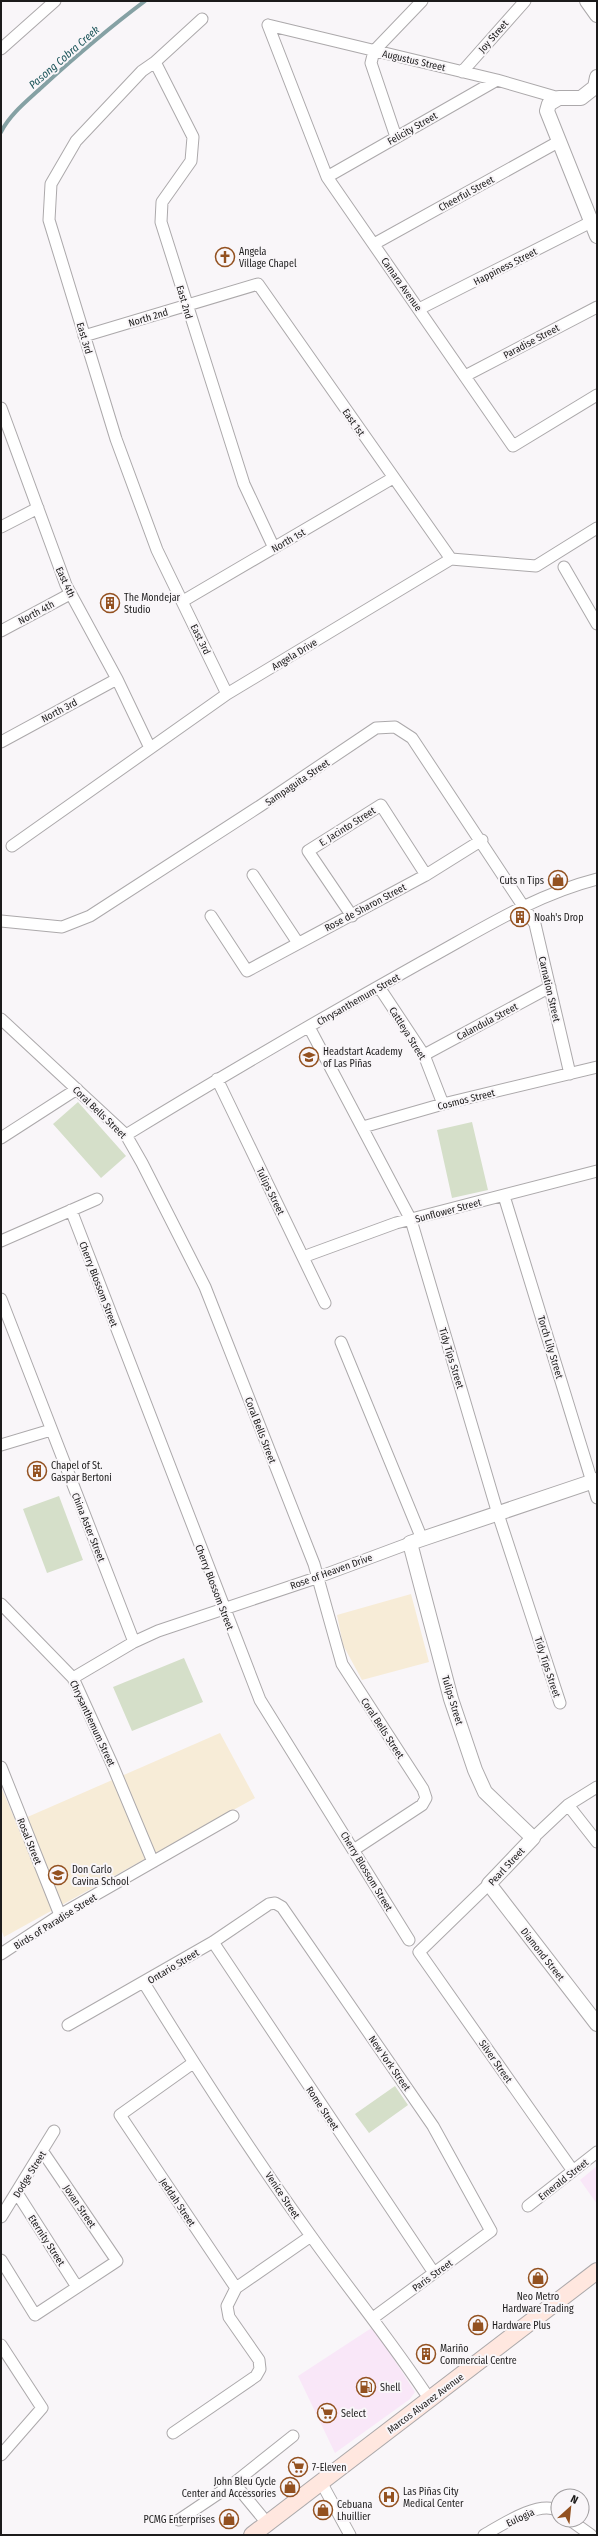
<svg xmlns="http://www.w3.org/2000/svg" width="598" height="2536" font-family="'Fira Sans Condensed',sans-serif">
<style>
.commercial{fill:#f9e7f8}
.education{fill:#f7ecd7}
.pitch{fill:#d5dfc9}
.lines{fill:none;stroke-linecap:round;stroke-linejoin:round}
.stream{stroke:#85a1a4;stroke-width:4}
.minor-casing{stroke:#aca9ab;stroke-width:13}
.tertiary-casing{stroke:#aca9ab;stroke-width:16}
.secondary-casing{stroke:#aca9ab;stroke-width:18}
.minor{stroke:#fff;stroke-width:11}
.tertiary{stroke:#fff;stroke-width:14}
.secondary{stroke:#ffe7df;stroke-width:16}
.labels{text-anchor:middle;stroke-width:4;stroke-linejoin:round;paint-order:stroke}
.street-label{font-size:10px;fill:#1c1b1b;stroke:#f9f6f9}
.poi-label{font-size:10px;fill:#1c1b1b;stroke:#f9f6f9;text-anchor:start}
.water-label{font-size:11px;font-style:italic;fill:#1c555a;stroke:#f9f6f9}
</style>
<rect width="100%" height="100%" fill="#f9f6f9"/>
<path class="commercial" d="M 597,2166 L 597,2204 L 580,2180 Z
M 373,2327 L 415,2392 L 410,2399 L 335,2453 L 298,2376 Z"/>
<path class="education" d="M 411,1594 L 429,1662 L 362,1680 L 343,1645 L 337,1615 Z
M 220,1733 L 255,1798 L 4,1937 L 1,1929 L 1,1787 L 16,1822 Z"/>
<path class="pitch" d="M 78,1102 L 126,1156 L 101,1178 L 53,1124 Z
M 472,1122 L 488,1190 L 452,1198 L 437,1130 Z
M 59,1496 L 83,1560 L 47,1573 L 23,1509 Z
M 184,1658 L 203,1702 L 132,1731 L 113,1687 Z
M 395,2086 L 408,2105 L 369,2133 L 355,2114 Z"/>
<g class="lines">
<path class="stream" d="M 1,132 C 10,114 28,100 42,87 C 75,57 109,28 145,1"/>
<g class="minor-casing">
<path id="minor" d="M 202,19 L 155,62 L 142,71 L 76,141 L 51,184 L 49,220 L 116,439 L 157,550 L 227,694
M 268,25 L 327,177 L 513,446 L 597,395
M 268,25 L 497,80 L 559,98
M 1,49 L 55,1
M 155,62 L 193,137 L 191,161 L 162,202 L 161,222 L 244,484 L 274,548
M 462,72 L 525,1
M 396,137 L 371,63 L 374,51 L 422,1
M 327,177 L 497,80
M 374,244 L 558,142
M 419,309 L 591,222
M 84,336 L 258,284 L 451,559
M 465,376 L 597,307
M 1,408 L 66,585 L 117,679 L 150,748
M 1,527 L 38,508
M 564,567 L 597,624
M 183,601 L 393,478
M 1,631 L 70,594
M 1,742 L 117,679
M 12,846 L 227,694 L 451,559 L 536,566 L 597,528
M 253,875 L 298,943
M 211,916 L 247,971 L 426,875 L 482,840
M 352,916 L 308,851 L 381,805 L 426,875
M 1,921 L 62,927 L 90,916 L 260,806 L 376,728 L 395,727 L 412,738 L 535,924 L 570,1074
M 379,987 L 424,1055 L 443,1104
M 1,1019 L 126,1135 L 142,1163 L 205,1287 L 314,1564 L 342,1664 L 423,1789 L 426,1798 L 422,1805 L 355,1849
M 309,1027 L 411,1220 L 498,1514 L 560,1703
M 424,1055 L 550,987
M 217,1079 L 325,1303
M 363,1127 L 443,1104 L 597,1067
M 126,1135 C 224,1075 322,1018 422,962 C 479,931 534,895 597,879
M 1,1138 L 77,1089
M 504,1196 L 597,1498
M 71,1210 L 260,1700 L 409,1940
M 1,1241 L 97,1199
M 303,1257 L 396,1223 L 597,1171
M 1,1299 L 134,1642
M 341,1342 L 422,1539
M 1,1445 L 51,1430
M 1,1604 L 73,1678 L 112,1764 L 153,1862
M 73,1678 L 134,1642 L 158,1631 L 316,1578 L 410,1543
M 1,1767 L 60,1915
M 568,1805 L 597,1842
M 533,1838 L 568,1805 L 597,1787
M 489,1884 L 419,1952 L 573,2171
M 213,1942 L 434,2273
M 1,1954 L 60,1915 L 233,1816
M 144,1983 C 197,2069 252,2154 311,2236 C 350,2291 393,2343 430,2400
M 68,2025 L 213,1942 L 269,1904 L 275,1903 L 282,1907 L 433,2126 L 491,2231 L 373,2318
M 193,2063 L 120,2115 L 236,2288 L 311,2236
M 17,2193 L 77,2287
M 528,2206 L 597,2152
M 1,2217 L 54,2131
M 1,2260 L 35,2315 L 117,2261 L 43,2152
M 1,2345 L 42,2408 L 1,2455
M 173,2433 L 256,2376 L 260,2369 L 259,2360 L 229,2317 L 227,2306 L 236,2288
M 321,2482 L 350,2535
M 234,2483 L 267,2523
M 179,2520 L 234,2483 L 293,2436
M 570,2520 L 591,2535
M 484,2535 C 500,2526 540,2499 558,2511"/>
</g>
<g class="tertiary-casing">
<path id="tertiary" d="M 587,1 L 597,15
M 597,77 L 595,87 L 581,98 L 559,98 L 549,104 L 547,111 L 597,236
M 597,1480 L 410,1543 L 451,1699 L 475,1770 L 485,1792 L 533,1838 L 489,1884 L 597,2024"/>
</g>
<g class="secondary-casing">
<path id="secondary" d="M 252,2535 L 597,2271"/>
</g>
<use href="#minor" class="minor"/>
<use href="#tertiary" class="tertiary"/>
<use href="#secondary" class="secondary"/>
</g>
<defs>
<g id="church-ring" transform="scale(1)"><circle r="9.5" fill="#f9f6f9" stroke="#935120" stroke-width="1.5"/><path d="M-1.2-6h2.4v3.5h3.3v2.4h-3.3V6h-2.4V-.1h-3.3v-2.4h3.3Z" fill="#935120"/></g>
<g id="building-ring" transform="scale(1)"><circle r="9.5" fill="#f9f6f9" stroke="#935120" stroke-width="1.5"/><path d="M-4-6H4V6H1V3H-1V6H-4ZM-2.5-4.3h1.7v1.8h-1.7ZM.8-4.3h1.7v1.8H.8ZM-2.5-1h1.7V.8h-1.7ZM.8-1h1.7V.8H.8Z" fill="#935120"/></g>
<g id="shop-ring" transform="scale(1)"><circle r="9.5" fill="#f9f6f9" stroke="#935120" stroke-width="1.5"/><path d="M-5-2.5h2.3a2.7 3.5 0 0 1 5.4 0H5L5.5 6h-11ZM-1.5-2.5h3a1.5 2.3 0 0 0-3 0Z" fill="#935120"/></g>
<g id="school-ring" transform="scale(1)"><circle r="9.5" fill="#f9f6f9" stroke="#935120" stroke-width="1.5"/><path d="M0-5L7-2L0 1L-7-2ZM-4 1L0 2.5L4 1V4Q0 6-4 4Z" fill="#935120"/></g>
<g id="fuel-ring" transform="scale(1)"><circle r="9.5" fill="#f9f6f9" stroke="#935120" stroke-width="1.5"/><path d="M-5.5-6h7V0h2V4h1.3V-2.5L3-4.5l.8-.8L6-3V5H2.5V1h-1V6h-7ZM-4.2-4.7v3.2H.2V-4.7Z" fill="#935120"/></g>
<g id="supermarket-ring" transform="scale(1)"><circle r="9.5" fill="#f9f6f9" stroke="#935120" stroke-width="1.5"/><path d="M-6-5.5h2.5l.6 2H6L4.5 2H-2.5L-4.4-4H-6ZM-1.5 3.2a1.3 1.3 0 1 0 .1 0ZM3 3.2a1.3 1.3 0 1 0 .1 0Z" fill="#935120"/></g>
<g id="hospital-ring" transform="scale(1)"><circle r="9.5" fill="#f9f6f9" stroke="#935120" stroke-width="1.5"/><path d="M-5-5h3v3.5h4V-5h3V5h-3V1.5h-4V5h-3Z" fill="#935120"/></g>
</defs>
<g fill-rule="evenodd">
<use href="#church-ring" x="225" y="257"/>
<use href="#building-ring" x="110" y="603"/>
<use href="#shop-ring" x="558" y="880"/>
<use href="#building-ring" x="520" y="917"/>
<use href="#school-ring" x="309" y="1057"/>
<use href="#building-ring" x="37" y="1471"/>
<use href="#school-ring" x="58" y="1875"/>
<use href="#shop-ring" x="538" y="2278"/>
<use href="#shop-ring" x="478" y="2325"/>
<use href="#building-ring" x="426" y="2354"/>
<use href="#fuel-ring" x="366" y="2387"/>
<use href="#supermarket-ring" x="327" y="2413"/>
<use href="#supermarket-ring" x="298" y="2467"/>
<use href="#shop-ring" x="290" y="2487"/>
<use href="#hospital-ring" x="389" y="2497"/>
<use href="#shop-ring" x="323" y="2510"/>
<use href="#shop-ring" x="229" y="2519"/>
</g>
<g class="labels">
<g class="street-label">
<text transform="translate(493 36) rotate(-49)" y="4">Joy Street</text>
<text transform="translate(414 60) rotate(13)" y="4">Augustus Street</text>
<text transform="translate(412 128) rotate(-30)" y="4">Felicity Street</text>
<text transform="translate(466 193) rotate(-29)" y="4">Cheerful Street</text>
<text transform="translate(505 266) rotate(-27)" y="4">Happiness Street</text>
<text transform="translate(402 284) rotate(55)" y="4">Camara Avenue</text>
<text transform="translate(185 302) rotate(73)" y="4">East 2nd</text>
<text transform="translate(148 317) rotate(-17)" y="4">North 2nd</text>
<text transform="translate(85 338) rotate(73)" y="4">East 3rd</text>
<text transform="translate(531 341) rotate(-28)" y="4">Paradise Street</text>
<text transform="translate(354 422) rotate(55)" y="4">East 1st</text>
<text transform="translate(288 540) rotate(-30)" y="4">North 1st</text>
<text transform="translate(66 582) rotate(65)" y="4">East 4th</text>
<text transform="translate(36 612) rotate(-28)" y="4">North 4th</text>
<text transform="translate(201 639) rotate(64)" y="4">East 3rd</text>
<text transform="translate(294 654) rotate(-31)" y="4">Angela Drive</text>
<text transform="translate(59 710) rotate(-28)" y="4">North 3rd</text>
<text transform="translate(297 782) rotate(-34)" y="4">Sampaguita Street</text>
<text transform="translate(347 826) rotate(-32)" y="4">E. Jacinto Street</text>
<text transform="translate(365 907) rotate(-28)" y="4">Rose de Sharon Street</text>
<text transform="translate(550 989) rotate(77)" y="4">Carnation Street</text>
<text transform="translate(358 999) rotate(-30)" y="4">Chrysanthemum Street</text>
<text transform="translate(487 1021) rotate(-28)" y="4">Calandula Street</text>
<text transform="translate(408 1033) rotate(58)" y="4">Cattleya Street</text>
<text transform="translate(466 1099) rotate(-14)" y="4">Cosmos Street</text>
<text transform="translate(100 1112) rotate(44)" y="4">Coral Bells Street</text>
<text transform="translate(271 1191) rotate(64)" y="4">Tulips Street</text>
<text transform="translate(448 1210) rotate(-15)" y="4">Sunflower Street</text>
<text transform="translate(99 1284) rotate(69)" y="4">Cherry Blossom Street</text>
<text transform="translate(551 1347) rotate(73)" y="4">Torch Lily Street</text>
<text transform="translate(452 1358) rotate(73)" y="4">Tidy Tips Street</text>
<text transform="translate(261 1430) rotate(69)" y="4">Coral Bells Street</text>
<text transform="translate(89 1527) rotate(68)" y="4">China Aster Street</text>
<text transform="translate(331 1571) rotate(-20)" y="4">Rose of Heaven Drive</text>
<text transform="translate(215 1587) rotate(69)" y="4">Cherry Blossom Street</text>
<text transform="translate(548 1667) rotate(72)" y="4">Tidy Tips Street</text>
<text transform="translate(453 1700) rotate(73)" y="4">Tulips Street</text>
<text transform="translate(93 1723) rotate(65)" y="4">Chrysanthemum Street</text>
<text transform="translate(383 1728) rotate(57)" y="4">Coral Bells Street</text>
<text transform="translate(30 1841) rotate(68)" y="4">Rosal Street</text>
<text transform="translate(506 1866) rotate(-47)" y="4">Pearl Street</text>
<text transform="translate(367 1871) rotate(59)" y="4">Cherry Blossom Street</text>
<text transform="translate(55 1921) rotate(-32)" y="4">Birds of Paradise Street</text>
<text transform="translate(543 1954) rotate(52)" y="4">Diamond Street</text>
<text transform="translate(173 1966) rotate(-31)" y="4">Ontario Street</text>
<text transform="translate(496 2061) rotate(55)" y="4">Silver Street</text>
<text transform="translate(390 2063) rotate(55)" y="4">New York Street</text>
<text transform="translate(323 2108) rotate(56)" y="4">Rome Street</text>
<text transform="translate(29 2174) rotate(-58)" y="4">Dodge Street</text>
<text transform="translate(563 2179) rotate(-38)" y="4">Emerald Street</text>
<text transform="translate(283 2195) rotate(56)" y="4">Venice Street</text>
<text transform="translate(178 2202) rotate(56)" y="4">Jeddah Street</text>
<text transform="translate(80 2206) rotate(56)" y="4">Jovan Street</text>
<text transform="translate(47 2240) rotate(57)" y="4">Eternity Street</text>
<text transform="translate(432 2275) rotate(-36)" y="4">Paris Street</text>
<text transform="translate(425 2403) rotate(-37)" y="4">Marcos Alvarez Avenue</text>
<text transform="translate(520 2517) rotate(-25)" y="4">Eulogia</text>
</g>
<g class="poi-label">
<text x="239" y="255">Angela<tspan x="239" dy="12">Village Chapel</tspan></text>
<text x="124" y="601">The Mondejar<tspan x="124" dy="12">Studio</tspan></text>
<text x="544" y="884" text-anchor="end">Cuts n Tips</text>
<text x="534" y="921">Noah's Drop</text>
<text x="323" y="1055">Headstart Academy<tspan x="323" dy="12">of Las Piñas</tspan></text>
<text x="51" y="1469">Chapel of St.<tspan x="51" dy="12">Gaspar Bertoni</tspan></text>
<text x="72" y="1873">Don Carlo<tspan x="72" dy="12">Cavina School</tspan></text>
<text x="538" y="2300" text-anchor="middle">Neo Metro<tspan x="538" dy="12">Hardware Trading</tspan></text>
<text x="492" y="2329">Hardware Plus</text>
<text x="440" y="2352">Mariño<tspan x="440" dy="12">Commercial Centre</tspan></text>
<text x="380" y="2391">Shell</text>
<text x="341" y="2417">Select</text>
<text x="312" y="2471">7-Eleven</text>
<text x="276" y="2485" text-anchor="end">John Bleu Cycle<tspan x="276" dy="12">Center and Accessories</tspan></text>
<text x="403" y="2495">Las Piñas City<tspan x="403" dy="12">Medical Center</tspan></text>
<text x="337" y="2508">Cebuana<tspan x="337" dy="12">Lhuillier</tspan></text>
<text x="215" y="2523" text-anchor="end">PCMG Enterprises</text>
</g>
<g class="water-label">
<text transform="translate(64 57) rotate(-41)" y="4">Pasong Cobra Creek</text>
</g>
</g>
<rect width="598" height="2536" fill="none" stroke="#1c1b1b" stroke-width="4"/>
<g transform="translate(570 2508) rotate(27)"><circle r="19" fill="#f9f6f9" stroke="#a19ea0"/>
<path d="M0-3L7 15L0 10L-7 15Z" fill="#935120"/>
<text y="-6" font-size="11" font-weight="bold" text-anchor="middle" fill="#1c1b1b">N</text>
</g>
</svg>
